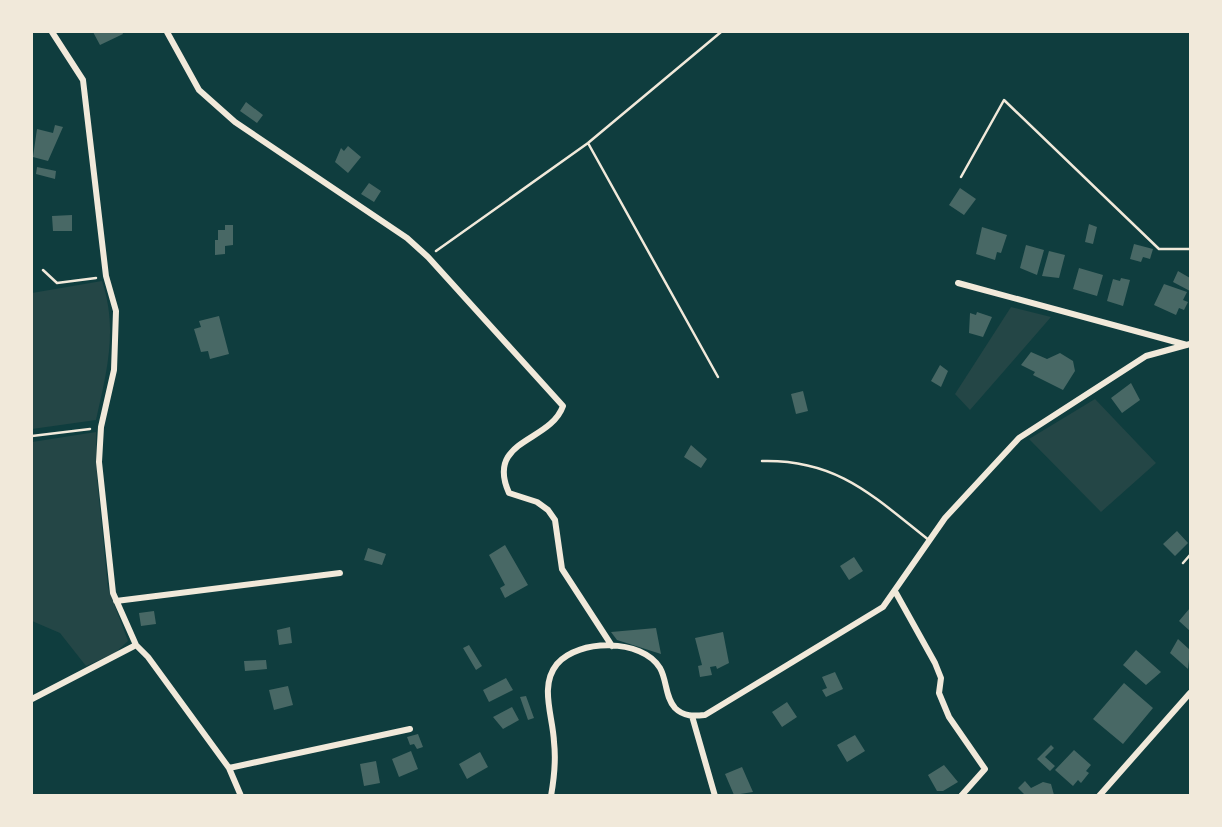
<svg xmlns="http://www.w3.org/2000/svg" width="1222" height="827" font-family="Lato,sans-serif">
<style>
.green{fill:#244646}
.building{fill:#486865}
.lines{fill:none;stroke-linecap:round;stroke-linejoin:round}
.path{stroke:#f1e9da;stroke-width:2.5}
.service{stroke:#f1e9da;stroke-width:2.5}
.minor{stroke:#f1e9da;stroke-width:6}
</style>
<rect width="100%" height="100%" fill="#0f3d3e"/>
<path class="green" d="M 102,281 C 118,329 107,371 96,420 L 32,429 L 32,293 Z
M 1011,307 L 1051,317 L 970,410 L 955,394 Z
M 1095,399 L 1156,463 L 1101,512 L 1029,439 Z
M 96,432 L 97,479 L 108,588 L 128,641 L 115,653 L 86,666 L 60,633 L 32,621 L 32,442 Z"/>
<path class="building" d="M 93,32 L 122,32 L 123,34 L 100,45 Z
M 246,102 L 263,115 L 257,123 L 240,111 Z
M 55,125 L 63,127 L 48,161 L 33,157 L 37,129 L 53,133 Z
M 348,146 L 361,157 L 348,173 L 335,162 L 341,148 L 344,151 Z
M 37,167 L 56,171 L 55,179 L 36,174 Z
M 369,183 L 381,191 L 374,202 L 361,194 Z
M 960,188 L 976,199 L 964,215 L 949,205 Z
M 72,215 L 72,231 L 53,231 L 52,216 Z
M 1089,224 L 1097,227 L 1093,244 L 1085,242 Z
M 225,225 L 233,225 L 233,245 L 225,246 L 225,254 L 215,255 L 215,240 L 218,240 L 218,230 L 225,230 Z
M 982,227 L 1007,235 L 1001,253 L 997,252 L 995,260 L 976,254 Z
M 1134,244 L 1153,249 L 1150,259 L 1143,257 L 1141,262 L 1130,259 Z
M 1026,245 L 1044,250 L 1037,275 L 1020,268 Z
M 1049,251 L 1065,255 L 1059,278 L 1042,276 Z
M 1079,268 L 1103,275 L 1097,296 L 1073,289 Z
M 1178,271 L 1190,278 L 1190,291 L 1173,282 Z
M 1121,278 L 1130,280 L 1123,306 L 1107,301 L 1113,279 L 1120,281 Z
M 1164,284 L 1187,292 L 1183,300 L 1188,302 L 1184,310 L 1179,308 L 1176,315 L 1154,305 Z
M 977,312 L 992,317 L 983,337 L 969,333 L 970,313 L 976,315 Z
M 219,316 L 229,354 L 210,359 L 208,351 L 201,352 L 194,329 L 201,327 L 199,321 Z
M 1031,352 L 1047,359 L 1060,353 L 1073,361 L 1075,371 L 1063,390 L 1033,375 L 1035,372 L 1021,365 Z
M 940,365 L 948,371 L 941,387 L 931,381 Z
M 1131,383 L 1140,400 L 1122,413 L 1111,398 Z
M 803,391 L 808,411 L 796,414 L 791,394 Z
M 691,445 L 707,459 L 701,468 L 684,457 Z
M 1177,531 L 1188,543 L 1175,556 L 1163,544 Z
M 505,545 L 528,585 L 505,598 L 500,588 L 505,585 L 489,555 Z
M 368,548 L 386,554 L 382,565 L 364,560 Z
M 854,557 L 863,571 L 849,580 L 840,566 Z
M 1190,608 L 1190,631 L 1179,621 Z
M 154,611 L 156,624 L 141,626 L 139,613 Z
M 290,627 L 292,643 L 279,645 L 277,630 Z
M 656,628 L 661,654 L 617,640 L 611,632 Z
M 723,632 L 729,663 L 717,669 L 716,666 L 710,667 L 712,675 L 700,677 L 698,666 L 702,665 L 695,638 Z
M 1178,639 L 1190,650 L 1188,669 L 1170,653 Z
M 469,645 L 482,666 L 476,670 L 463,648 Z
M 1136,650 L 1161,672 L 1146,685 L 1123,665 Z
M 266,660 L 267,669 L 245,671 L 244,661 Z
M 835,672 L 843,689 L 826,697 L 822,690 L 827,688 L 822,677 Z
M 506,678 L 513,690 L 489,702 L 483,690 Z
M 1124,683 L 1153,708 L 1123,744 L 1093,719 Z
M 288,686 L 293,705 L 274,710 L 269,690 Z
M 526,696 L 534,718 L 528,720 L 520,697 Z
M 787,702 L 797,717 L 782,727 L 772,712 Z
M 512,707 L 519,720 L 503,729 L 493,717 Z
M 418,734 L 423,747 L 417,749 L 414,744 L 410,745 L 407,737 Z
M 855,735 L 865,751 L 847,762 L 837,745 Z
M 1051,745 L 1054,748 L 1045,757 L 1055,766 L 1050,771 L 1037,759 Z
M 1074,750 L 1091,765 L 1086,771 L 1089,773 L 1081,783 L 1078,780 L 1073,786 L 1055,770 Z
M 411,751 L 418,769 L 399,777 L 392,759 Z
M 480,752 L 488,767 L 467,779 L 459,764 Z
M 376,761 L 380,783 L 364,786 L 360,764 Z
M 944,765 L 958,782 L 943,791 L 937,791 L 928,775 Z
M 742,767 L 753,792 L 734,795 L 725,774 Z
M 1025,781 L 1031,788 L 1043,782 L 1051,784 L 1054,795 L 1025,795 L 1018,788 Z"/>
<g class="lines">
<path class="path" d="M 588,143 L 718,377
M 961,177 L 1004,100 L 1159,249 L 1190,249
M 436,251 L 588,143 L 721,32
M 43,270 L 57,283 L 96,278
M 32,436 L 90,429"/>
<path class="service" d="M 762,461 C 838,459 874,497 930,541
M 1183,563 L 1190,555"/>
<path class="minor" d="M 167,32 L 199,90 L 235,122 L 407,238 L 428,257 L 563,406 C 550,443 485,439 509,493 L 537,502 L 548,510 L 555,520 L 562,569 L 612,646
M 958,283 L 1187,345
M 896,593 L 935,663 L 941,678 L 939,693 L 949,717 L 985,769 L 961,796
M 116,601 L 340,573
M 136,645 L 148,657 L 229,768 L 410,729
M 32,699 L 136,645 L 113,593 L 99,462 L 101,427 L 114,370 L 116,311 L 106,276 L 83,80 L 52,32
M 692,716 L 715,796
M 229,768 L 241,796
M 551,796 C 554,779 556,759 554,742 C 553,716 539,686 557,664 C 578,639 642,638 660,668 C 667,680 665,697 675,708 C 684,717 694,716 705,715 L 883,607 L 945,518 L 1019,438 L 1146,356 L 1190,344
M 1099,796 L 1190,693"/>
</g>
<rect width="1222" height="827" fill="none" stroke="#f1e9da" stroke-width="66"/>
</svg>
